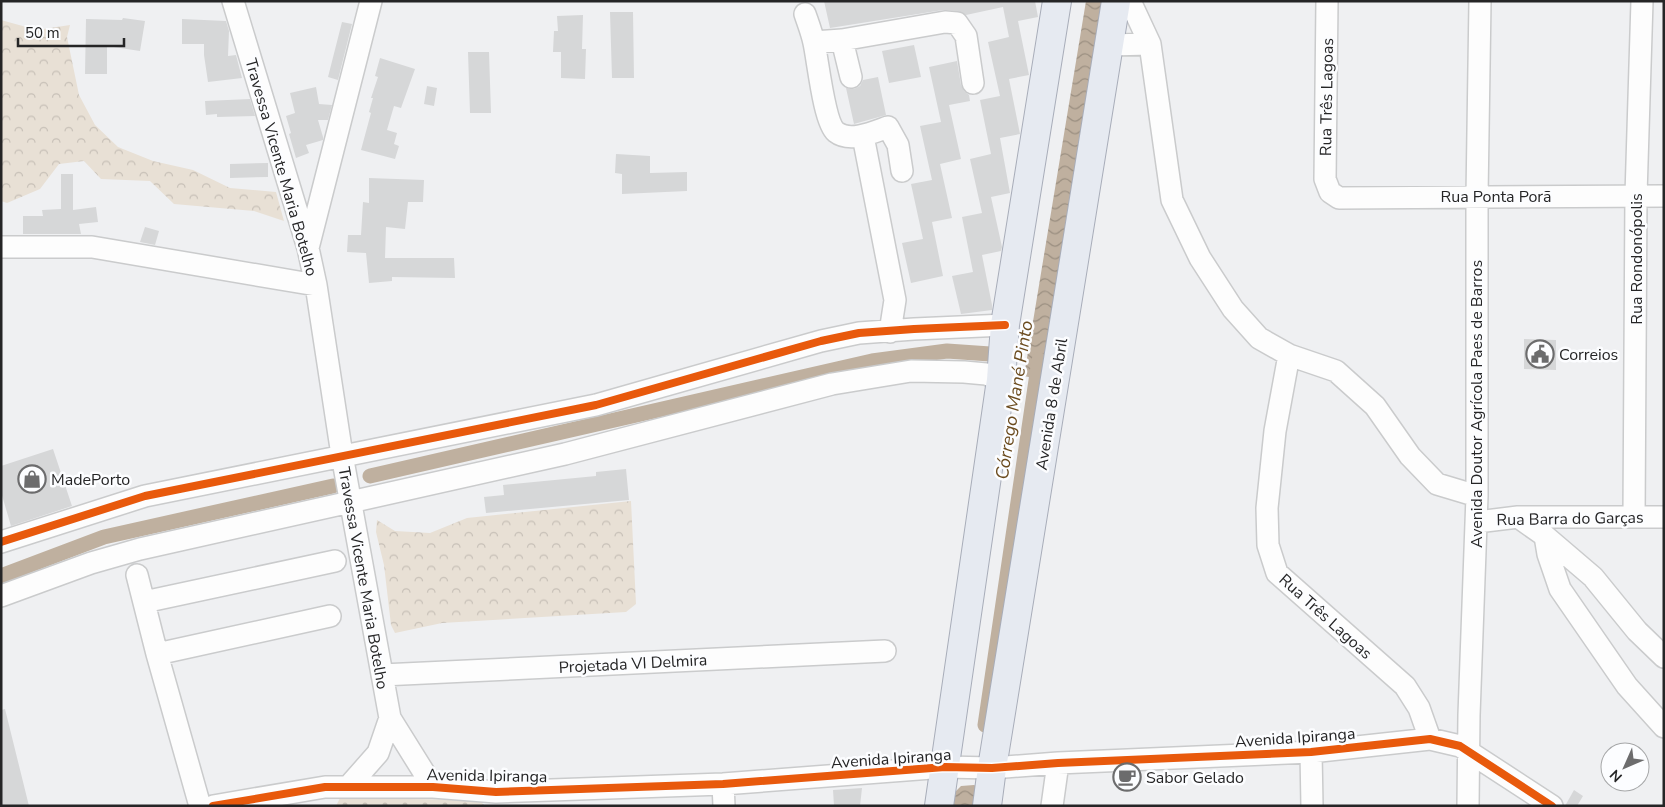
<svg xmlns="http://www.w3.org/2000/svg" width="1665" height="807" font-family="'Nunito Sans',sans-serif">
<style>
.forest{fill:url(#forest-crowns)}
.cemetery{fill:url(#cemetery-stones)}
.water{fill:url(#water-waves)}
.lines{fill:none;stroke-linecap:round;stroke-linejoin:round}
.canal{stroke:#bfb09f;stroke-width:15}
.building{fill:#d6d7d8}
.minor-casing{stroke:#cacbcc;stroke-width:24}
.major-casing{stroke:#a8adb9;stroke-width:30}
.minor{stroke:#fdfdfd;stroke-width:21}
.major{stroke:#e6eaf1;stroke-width:28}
.cycleway-casing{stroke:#fcfdff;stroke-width:11}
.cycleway{stroke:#e8590c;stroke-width:8}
.labels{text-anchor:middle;stroke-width:5;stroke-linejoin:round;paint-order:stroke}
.street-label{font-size:16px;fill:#252526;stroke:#fcfdff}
.poi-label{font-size:16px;fill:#252526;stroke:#fcfdff;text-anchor:start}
.water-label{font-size:18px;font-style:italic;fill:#6b4b1e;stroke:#fcfdff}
</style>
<defs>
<pattern id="forest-crowns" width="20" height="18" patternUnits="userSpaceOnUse" patternTransform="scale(1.25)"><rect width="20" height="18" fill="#e8e0d5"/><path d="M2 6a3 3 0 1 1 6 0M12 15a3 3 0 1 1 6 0" fill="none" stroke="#c7c0b7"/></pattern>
<pattern id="cemetery-stones" width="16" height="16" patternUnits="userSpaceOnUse" patternTransform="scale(1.25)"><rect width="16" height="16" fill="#e8e0d5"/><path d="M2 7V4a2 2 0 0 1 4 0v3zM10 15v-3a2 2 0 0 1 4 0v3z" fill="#c7c0b7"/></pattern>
<pattern id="water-waves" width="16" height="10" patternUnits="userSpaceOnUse" patternTransform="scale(1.25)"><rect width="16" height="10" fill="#bfb09f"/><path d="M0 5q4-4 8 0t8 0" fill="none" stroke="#9b8f81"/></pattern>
</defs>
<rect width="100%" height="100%" fill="#eff0f2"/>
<path class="forest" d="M 1,20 L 37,30 L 70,25 L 67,37 L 79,95 L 95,125 L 118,147 L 153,161 L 193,170 L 230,188 L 276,192 L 284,221 L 254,211 L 174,204 L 150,181 L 101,179 L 84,161 L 59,164 L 40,189 L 7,203 L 1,201 Z
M 631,501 L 636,604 L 626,612 L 442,623 L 395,633 L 391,625 L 384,565 L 376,532 L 377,520 L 395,531 L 430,533 L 467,518 Z"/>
<path class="cemetery" d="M 340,798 L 479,800 L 485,806 L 336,806 Z"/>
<path class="water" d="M 1086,1 L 1102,1 L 1042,380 L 1024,376 Z
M 974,785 L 979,787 L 978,806 L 953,806 L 956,791 L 961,786 Z"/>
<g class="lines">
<path class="canal" d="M 370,476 L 872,361 L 947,351 L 990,354
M 1,576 L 104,537 L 333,486
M 985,725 L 1039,360"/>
</g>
<path class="building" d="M 824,1 L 1035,1 L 1038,17 L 1018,21 L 1029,75 L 1009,79 L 1020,134 L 1000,138 L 1010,193 L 991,197 L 1002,247 L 1001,251 L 982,255 L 992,305 L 992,310 L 961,314 L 952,276 L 973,272 L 962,217 L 982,213 L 970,159 L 991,154 L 980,100 L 1000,96 L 988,42 L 1009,37 L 1003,7 L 966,15 L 958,11 L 943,10 L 830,28 Z
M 610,12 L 633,12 L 634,78 L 612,78 Z
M 583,15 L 582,49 L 586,49 L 585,79 L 561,78 L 561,52 L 553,52 L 554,31 L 558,31 L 557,16 Z
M 123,18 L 145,21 L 140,51 L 107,46 L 107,74 L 85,74 L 86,19 L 122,20 Z
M 182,19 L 226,21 L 229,31 L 228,56 L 236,55 L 242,78 L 208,82 L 204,55 L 204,44 L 182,44 Z
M 342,22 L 352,24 L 338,80 L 328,77 Z
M 914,45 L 921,77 L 889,83 L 882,51 Z
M 468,52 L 489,52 L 491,113 L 470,113 Z
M 380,58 L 415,69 L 401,108 L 394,106 L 387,130 L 397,133 L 394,144 L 399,146 L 395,159 L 361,150 L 371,113 L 369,112 L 373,98 L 371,98 L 378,77 L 375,76 Z
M 957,61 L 961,85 L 964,91 L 969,95 L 970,101 L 949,105 L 961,159 L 940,164 L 952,218 L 932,222 L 943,276 L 911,283 L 902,243 L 923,239 L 911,184 L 932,180 L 920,126 L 941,122 L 929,67 Z
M 878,77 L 886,115 L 854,124 L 846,88 L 854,89 L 860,86 L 863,80 Z
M 427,86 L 437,88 L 434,106 L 424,104 Z
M 316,87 L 319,104 L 332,105 L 328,120 L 318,120 L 323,137 L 323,140 L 306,145 L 309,153 L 296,158 L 289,134 L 291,133 L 286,116 L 295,113 L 290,93 Z
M 250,99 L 255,116 L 217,117 L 217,114 L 206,115 L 205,101 Z
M 616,154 L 650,156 L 650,173 L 687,172 L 687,191 L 622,194 L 622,174 L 615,173 Z
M 268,163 L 268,177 L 230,178 L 230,164 Z
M 61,174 L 73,174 L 73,210 L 96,207 L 98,222 L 79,224 L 81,234 L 23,234 L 23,216 L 43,216 L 42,210 L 61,209 Z
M 369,178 L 424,180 L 423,202 L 408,202 L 405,229 L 386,227 L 385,258 L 454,258 L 455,278 L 392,277 L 392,281 L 369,283 L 366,253 L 347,252 L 348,235 L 361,235 L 363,202 L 369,203 Z
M 145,227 L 159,231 L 155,245 L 140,242 Z
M 1524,339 L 1556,340 L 1556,370 L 1524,369 Z
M 53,449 L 72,506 L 11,526 L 1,492 L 1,466 Z
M 626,469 L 629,500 L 486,513 L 484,497 L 504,495 L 503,485 L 596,476 L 596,472 Z
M 5,709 L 29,806 L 1,806 L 1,710 Z
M 862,788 L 860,806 L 834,806 L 833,790 Z
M 1574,790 L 1583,796 L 1577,806 L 1565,806 Z"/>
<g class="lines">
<g class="minor-casing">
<path id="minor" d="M 233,1 L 308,248 L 316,285 L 342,455 L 390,718 L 433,787
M 1130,1 L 1150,44 L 1172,200 L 1200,258 L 1233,309 L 1259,338 L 1289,355 L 1336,371 L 1375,406 L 1410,456 L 1437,484 L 1477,496
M 1327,1 L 1325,179 L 1330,192 L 1339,198 L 1664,196
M 805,14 C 808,23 812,33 814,43 C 818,61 824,122 836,132 C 850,143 874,132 888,127 L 898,145 L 902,171
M 842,40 L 851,77
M 814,42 L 842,40 L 945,22 L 957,23 L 966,36 L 973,83
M 1109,45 L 1150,44
M 863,136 L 895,300 L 890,332
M 1,247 L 92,247 L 316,285
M 308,248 L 371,1
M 1289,355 L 1275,431 L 1267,508 L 1268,545 L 1277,573 L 1405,686 L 1419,708 L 1430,739
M 1634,516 L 1636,195 L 1642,1
M 1518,517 L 1545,536 L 1593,577 L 1637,631 L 1664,657
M 1477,522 L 1518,517 L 1664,517
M 1545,536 L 1548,554 L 1560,589 L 1627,686 L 1664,727
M 1,542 L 145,496 L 596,405 L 821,341 L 859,333 L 914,329 L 1005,325
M 137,575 L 157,654 L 200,806
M 1,596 L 91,563 L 140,549 L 565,454 L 832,384 L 911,371 L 964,372 L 986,374 L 1001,380
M 144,602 L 335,561
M 157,654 L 330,616
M 382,675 L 885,651
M 1311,752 L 1312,806
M 723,784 L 724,806
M 348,787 L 378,753 L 390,718
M 213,806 L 325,787 L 433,787 L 496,792 L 723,784 L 945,767 L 992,768 L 1058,763 L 1311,752 L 1430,739 L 1460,746 L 1552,806
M 1052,806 L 1058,763
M 1468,806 L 1469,715 L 1477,496 L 1477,196 L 1480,1"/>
</g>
<g class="major-casing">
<path id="major" d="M 939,806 L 1001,380 L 1005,325 L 1057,1
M 987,806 L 992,768 L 1116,1"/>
</g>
<use href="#minor" class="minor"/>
<use href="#major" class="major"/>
<g class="cycleway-casing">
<path id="cycleway" d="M 1,542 L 145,496 L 596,405 L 821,341 L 859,333 L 914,329 L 1005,325
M 213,806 L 325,787 L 433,787 L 496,792 L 723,784 L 945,767 L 992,768 L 1058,763 L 1311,752 L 1430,739 L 1460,746 L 1552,806"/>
</g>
<use href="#cycleway" class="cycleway"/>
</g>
<defs>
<g id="civic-ring" transform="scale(1.4375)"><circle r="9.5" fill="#fcfdff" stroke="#6c6c6d" stroke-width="1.5"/><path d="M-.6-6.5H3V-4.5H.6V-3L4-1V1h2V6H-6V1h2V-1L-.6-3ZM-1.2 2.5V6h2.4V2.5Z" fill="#6c6c6d"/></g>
<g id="shop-ring" transform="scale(1.4375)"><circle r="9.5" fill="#fcfdff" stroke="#6c6c6d" stroke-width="1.5"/><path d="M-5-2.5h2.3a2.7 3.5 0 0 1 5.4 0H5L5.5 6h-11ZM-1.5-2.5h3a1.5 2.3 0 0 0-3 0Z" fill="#6c6c6d"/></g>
<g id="cafe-ring" transform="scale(1.4375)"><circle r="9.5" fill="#fcfdff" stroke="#6c6c6d" stroke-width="1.5"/><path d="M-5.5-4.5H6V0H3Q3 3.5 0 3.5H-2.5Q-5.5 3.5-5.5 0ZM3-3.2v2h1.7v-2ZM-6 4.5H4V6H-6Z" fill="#6c6c6d"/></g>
</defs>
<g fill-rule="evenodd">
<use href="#civic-ring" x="1540" y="354"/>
<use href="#shop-ring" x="32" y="479"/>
<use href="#cafe-ring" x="1127" y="777"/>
</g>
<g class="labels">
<g class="street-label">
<text transform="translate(1326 97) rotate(-89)" y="6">Rua Três Lagoas</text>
<text transform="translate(282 167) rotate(74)" y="6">Travessa Vicente Maria Botelho</text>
<text x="1496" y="202">Rua Ponta Porã</text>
<text transform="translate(1636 259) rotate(-90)" y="6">Rua Rondonópolis</text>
<text transform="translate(1051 404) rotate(-81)" y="6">Avenida 8 de Abril</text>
<text transform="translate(1476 404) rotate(-90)" y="6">Avenida Doutor Agrícola Paes de Barros</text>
<text transform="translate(1570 518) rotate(-1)" y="6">Rua Barra do Garças</text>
<text transform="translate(364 578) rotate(80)" y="6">Travessa Vicente Maria Botelho</text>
<text transform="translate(1326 616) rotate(42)" y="6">Rua Três Lagoas</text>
<text transform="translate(633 663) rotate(-3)" y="6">Projetada VI Delmira</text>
<text transform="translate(1295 737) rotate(-4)" y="6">Avenida Ipiranga</text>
<text transform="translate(891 758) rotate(-4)" y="6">Avenida Ipiranga</text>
<text transform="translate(487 775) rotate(1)" y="6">Avenida Ipiranga</text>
</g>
<g class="poi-label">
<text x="1559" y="360">Correios</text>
<text x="51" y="485">MadePorto</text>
<text x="1146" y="783">Sabor Gelado</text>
</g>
<g class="water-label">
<text transform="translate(1014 400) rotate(-81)" y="6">Córrego Mané Pinto</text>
</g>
</g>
<rect width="1665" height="807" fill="none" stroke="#252526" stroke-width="5"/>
<g transform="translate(1625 767) rotate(225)"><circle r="24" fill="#fcfdff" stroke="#a6a7a8"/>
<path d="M0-4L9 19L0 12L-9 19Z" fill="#6c6c6d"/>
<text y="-8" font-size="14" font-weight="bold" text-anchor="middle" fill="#252526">N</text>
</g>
<path d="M18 38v8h106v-8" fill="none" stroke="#252526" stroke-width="2.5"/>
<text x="25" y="38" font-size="15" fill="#252526" stroke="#fcfdff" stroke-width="4" paint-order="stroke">50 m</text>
</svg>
